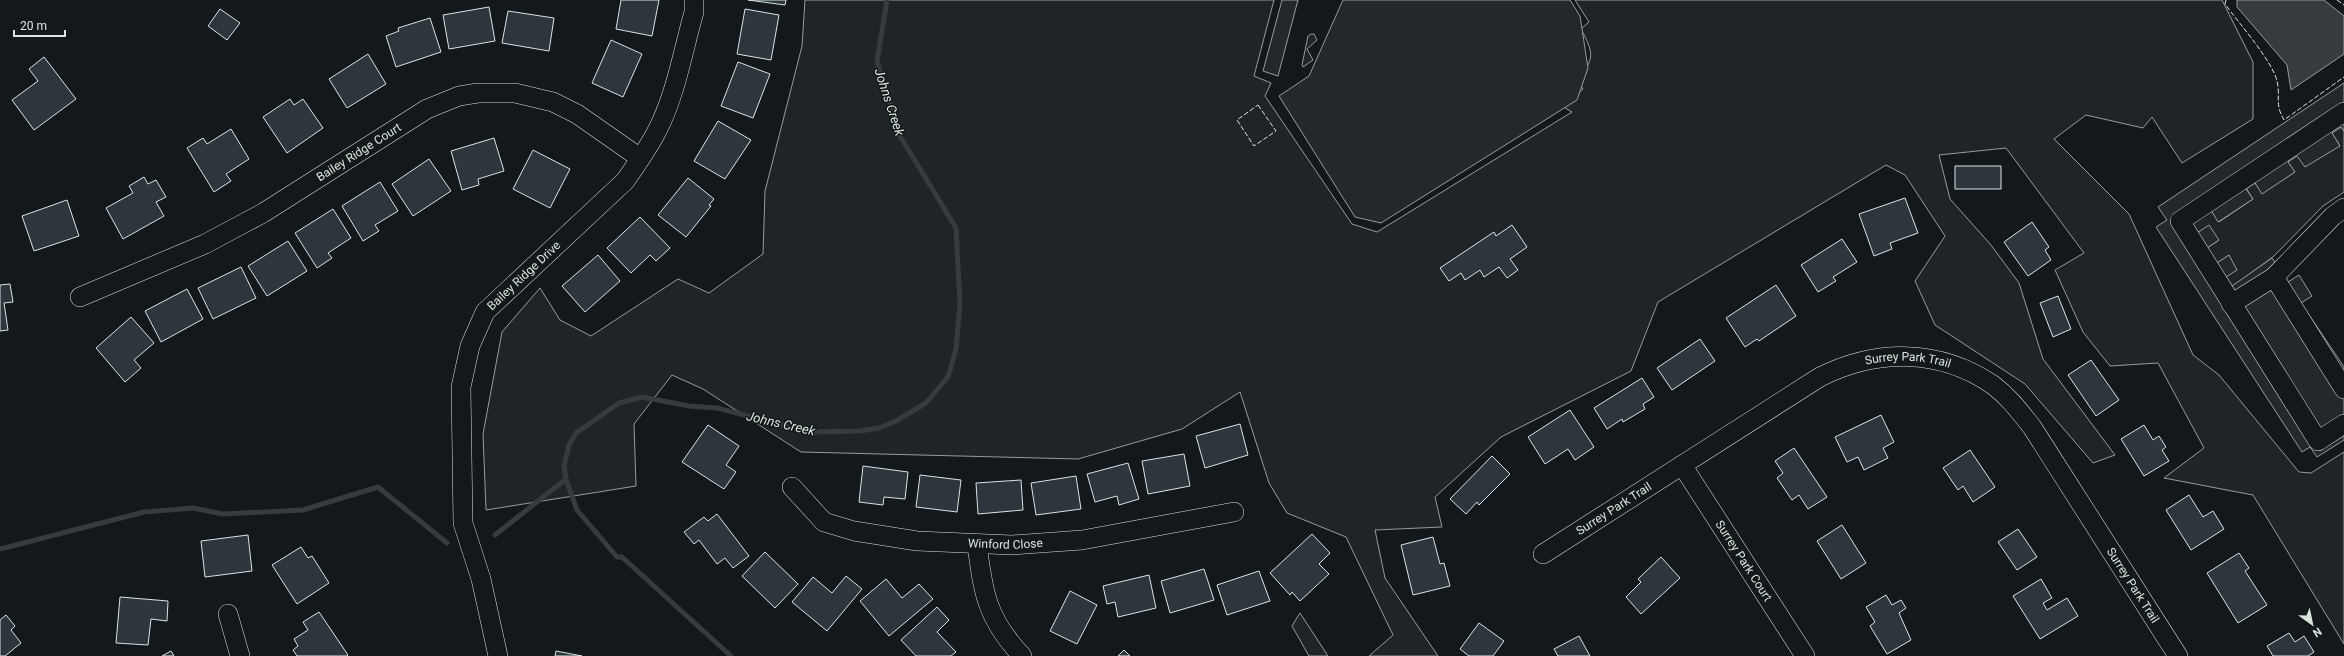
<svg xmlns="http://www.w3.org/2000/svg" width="2344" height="656" font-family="Roboto,sans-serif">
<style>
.green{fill:#202428;stroke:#939e99}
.parking{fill:#24282b;stroke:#939e99}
.water{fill:#363b3e;stroke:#939e99}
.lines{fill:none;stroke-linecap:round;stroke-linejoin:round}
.stream{stroke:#363b3e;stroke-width:5}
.building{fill:#2c363c;stroke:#d8e6dc}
.minor-casing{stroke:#d8e6dc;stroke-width:20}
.minor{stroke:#14181c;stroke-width:19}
.fence{stroke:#d8e6dc;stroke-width:1;stroke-dasharray:5 2;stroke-linecap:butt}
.labels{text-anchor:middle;stroke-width:3;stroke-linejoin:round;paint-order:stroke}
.street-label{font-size:12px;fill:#d8e6dc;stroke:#14181c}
.water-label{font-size:13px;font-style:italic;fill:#d8e6dc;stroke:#14181c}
</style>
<rect width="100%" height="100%" fill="#14181c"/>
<path class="green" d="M 805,0 L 1274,0 L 1254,76 L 1271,83 L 1265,96 L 1352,224 L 1377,232 L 1572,112 L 1560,105 L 1583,89 L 1577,79 C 1596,59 1593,52 1581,29 L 1589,22 L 1575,0 L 2222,0 L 2253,62 L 2253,119 L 2182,163 L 2152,117 L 2143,128 L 2086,115 L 2054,139 L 2129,214 L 2193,355 L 2219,375 L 2299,472 L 2311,473 L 2344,452 L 2344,644 L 2253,495 L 2164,478 L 2204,448 L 2158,363 L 2110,366 L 2083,332 L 2055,270 L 2084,253 L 2006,148 L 1939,155 L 1950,199 L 1991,245 L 2019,283 L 2043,359 L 2115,455 L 2093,463 L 2025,384 L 1935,325 L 1915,281 L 1945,236 L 1905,175 L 1886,165 L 1658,302 L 1631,371 L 1501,437 L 1435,497 L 1442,527 L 1375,530 L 1385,578 L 1438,656 L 1369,656 L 1393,635 L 1346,537 L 1287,513 L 1269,483 L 1240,392 L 1182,429 L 1078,459 L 801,452 L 703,389 L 672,375 L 634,424 L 636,486 L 486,510 L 483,434 L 502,332 L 540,288 L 560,320 L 591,336 L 678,279 L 709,293 L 763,254 L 765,191 L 802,46 Z
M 1311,34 L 1314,34 L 1317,40 L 1307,49 L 1313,60 L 1303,67 L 1302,65 L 1308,36 Z
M 2341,127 L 2344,131 L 2344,192 L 2323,206 L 2274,256 L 2232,287 L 2226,277 L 2229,255 L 2217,263 L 2207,248 L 2219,240 L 2197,233 L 2191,223 L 2211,210 L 2219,222 L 2253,199 L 2246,188 L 2255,183 L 2262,193 L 2295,172 L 2288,162 L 2297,155 L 2340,146 L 2332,133 Z
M 1300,613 L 1328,656 L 1309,656 L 1292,626 Z"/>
<path class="parking" d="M 1282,0 L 1298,0 L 1278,76 L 1263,71 Z
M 1343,0 L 1570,0 L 1580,16 L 1588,68 L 1577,100 L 1381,223 L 1355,217 L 1279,96 L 1309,76 Z
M 2344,83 L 2344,131 L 2341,127 L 2332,133 L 2340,146 L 2305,167 L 2297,156 L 2288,162 L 2295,172 L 2262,194 L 2255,183 L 2246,189 L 2253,199 L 2218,222 L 2211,210 L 2191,223 L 2197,233 L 2209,225 L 2219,240 L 2207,248 L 2217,263 L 2229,255 L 2237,270 L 2226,277 L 2232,286 L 2272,258 L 2288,282 L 2299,275 L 2312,296 L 2301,303 L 2344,367 L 2344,440 L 2317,457 L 2310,447 L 2302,452 L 2156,227 L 2167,220 L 2158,207 Z"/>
<path class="water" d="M 2237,0 L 2324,0 L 2344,16 L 2344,54 L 2291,90 L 2287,65 L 2237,7 Z"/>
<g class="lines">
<path class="stream" d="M 495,535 L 566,479
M 0,549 L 144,512 L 193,508 L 223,514 L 303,510 L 378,487 L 447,543
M 731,656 L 622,557 L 617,557 L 577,510 L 566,479 L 564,466 L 569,445 L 576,433 L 619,403 L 642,397 L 689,406 L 717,408 L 811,432 L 860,431 L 879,428 L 896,421 L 926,403 L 948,377 L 956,349 L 960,304 L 956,228 L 900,136 L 877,61 L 887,0"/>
</g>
<path class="building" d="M 621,0 L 659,0 L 652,36 L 616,29 Z
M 748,0 L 786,0 L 785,5 Z
M 489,7 L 495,41 L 449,49 L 443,15 Z
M 220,9 L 240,23 L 227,40 L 208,26 Z
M 745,9 L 779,15 L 771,60 L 737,54 Z
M 508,11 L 554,18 L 549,51 L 502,43 Z
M 430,18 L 441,52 L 396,67 L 386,36 L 399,31 L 398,28 Z
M 611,40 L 642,54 L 623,97 L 592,83 Z
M 368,54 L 386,84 L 347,108 L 329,79 Z
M 44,57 L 76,99 L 34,130 L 12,100 L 38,81 L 29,69 Z
M 738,62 L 770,74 L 753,118 L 721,106 Z
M 290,99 L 294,105 L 303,99 L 323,128 L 287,153 L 263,117 Z
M 718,121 L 751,140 L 725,179 L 694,161 Z
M 231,129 L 249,159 L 226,174 L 231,181 L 214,192 L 187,148 L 203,138 L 207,144 Z
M 494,138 L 504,171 L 478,179 L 479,185 L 462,190 L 451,151 Z
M 533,150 L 570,169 L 550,208 L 513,189 Z
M 429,159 L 451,191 L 413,216 L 392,184 Z
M 1955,166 L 2001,166 L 2001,189 L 1955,189 Z
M 144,177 L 148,184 L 156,180 L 166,197 L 156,202 L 164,216 L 123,239 L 106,208 L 133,193 L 129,186 Z
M 688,178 L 714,199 L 709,205 L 711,206 L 686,237 L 658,215 Z
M 380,182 L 398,211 L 375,225 L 379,231 L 363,241 L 342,206 Z
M 1905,198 L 1918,233 L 1890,243 L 1892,249 L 1874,256 L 1859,214 Z
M 67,200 L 79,236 L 34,251 L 22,216 Z
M 333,209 L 351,238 L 328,253 L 332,258 L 317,268 L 295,233 Z
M 640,217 L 670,248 L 656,261 L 650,255 L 631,273 L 607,248 Z
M 2032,222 L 2049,247 L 2045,250 L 2051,260 L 2028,276 L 2004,242 Z
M 1512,225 L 1527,247 L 1510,259 L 1518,270 L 1507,278 L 1499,267 L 1484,277 L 1480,270 L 1465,280 L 1461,273 L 1449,281 L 1440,268 L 1494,232 L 1496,236 Z
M 1842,239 L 1857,262 L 1833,277 L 1836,281 L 1818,292 L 1801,265 Z
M 288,241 L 307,271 L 267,296 L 248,266 Z
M 598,255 L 620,281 L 585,312 L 562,286 Z
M 241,267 L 256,298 L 213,319 L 198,288 Z
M 10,284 L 13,302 L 4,303 L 8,330 L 0,331 L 0,285 Z
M 1776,285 L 1796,316 L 1759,341 L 1757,339 L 1745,347 L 1726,318 Z
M 187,289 L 203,319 L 161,342 L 145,311 Z
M 2058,296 L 2071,329 L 2053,337 L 2040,303 Z
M 131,317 L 154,343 L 134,360 L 141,368 L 125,382 L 96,348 Z
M 1700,339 L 1715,361 L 1672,390 L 1657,368 Z
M 2091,360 L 2119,400 L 2096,416 L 2068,375 Z
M 1642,378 L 1654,397 L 1643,404 L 1645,409 L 1623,422 L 1622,419 L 1607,429 L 1594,408 Z
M 1570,410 L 1594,447 L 1575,460 L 1568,449 L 1545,464 L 1528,437 Z
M 1881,415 L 1894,442 L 1883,448 L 1888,458 L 1864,470 L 1858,457 L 1847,462 L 1835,437 Z
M 1240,424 L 1248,455 L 1205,468 L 1196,436 Z
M 708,425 L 739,446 L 726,465 L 736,472 L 724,489 L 682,462 Z
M 2144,425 L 2153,440 L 2159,436 L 2166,447 L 2162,450 L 2169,461 L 2144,476 L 2121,439 Z
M 1794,448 L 1827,497 L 1808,509 L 1799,495 L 1792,500 L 1777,478 L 1783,473 L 1775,461 Z
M 1970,450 L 1995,487 L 1973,502 L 1963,486 L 1958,490 L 1943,468 Z
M 1184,454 L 1190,486 L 1148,494 L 1142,461 Z
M 1492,456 L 1510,474 L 1479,505 L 1477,502 L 1466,514 L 1450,499 Z
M 1128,463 L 1139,499 L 1119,505 L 1117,496 L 1095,502 L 1087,474 Z
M 863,466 L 908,472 L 905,499 L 884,497 L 883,505 L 859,502 Z
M 920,475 L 961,480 L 957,512 L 916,507 Z
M 1076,476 L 1081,509 L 1036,515 L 1031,483 Z
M 1021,480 L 1023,510 L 978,514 L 976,483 Z
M 2189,495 L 2203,517 L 2213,511 L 2224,529 L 2191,550 L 2166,510 Z
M 717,514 L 749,556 L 733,568 L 725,558 L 717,564 L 699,540 L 694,544 L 684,532 L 704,517 L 708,521 Z
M 1842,525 L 1866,563 L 1841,579 L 1817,541 Z
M 2018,529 L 2037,557 L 2017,570 L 1998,542 Z
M 1312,534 L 1330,553 L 1319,564 L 1329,574 L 1300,601 L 1292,592 L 1290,595 L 1270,573 Z
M 248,535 L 252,571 L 205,577 L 201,541 Z
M 1433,537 L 1440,564 L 1444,563 L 1450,586 L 1413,595 L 1401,545 Z
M 301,547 L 308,558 L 312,556 L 329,583 L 297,604 L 272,565 Z
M 765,552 L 798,584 L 775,608 L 742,576 Z
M 2239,553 L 2249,568 L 2245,571 L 2267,605 L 2238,623 L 2207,573 Z
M 1661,557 L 1680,578 L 1641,614 L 1626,597 L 1641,582 L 1638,579 Z
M 1204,569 L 1214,600 L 1170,613 L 1161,581 Z
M 1259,571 L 1270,601 L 1227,615 L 1217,585 Z
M 1149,575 L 1156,608 L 1118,617 L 1115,602 L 1107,604 L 1103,586 Z
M 846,576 L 862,589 L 827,631 L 792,602 L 813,577 L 832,593 Z
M 886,579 L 902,598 L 919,584 L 933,599 L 889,636 L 860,601 Z
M 2041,579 L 2052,598 L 2043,603 L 2047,610 L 2067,598 L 2078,616 L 2040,639 L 2013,596 Z
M 1070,591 L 1097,605 L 1077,644 L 1050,631 Z
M 1886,595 L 1892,605 L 1901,600 L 1906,608 L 1899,613 L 1911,640 L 1887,654 L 1870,626 L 1875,622 L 1866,607 Z
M 120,597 L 168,601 L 167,621 L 151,619 L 148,645 L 116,643 Z
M 937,607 L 949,620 L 937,632 L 956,652 L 951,656 L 916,656 L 901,640 Z
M 319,612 L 348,655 L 347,656 L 297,656 L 293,650 L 298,646 L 294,639 L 308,630 L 303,622 Z
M 6,615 L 15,626 L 11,630 L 21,643 L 5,656 L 0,656 L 0,620 Z
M 1479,623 L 1504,641 L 1493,656 L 1469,656 L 1460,649 Z
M 2289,633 L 2295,642 L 2304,636 L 2314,652 L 2308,656 L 2273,656 L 2267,646 Z
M 1579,636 L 1590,656 L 1558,656 L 1554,649 Z
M 1124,650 L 1130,656 L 1118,656 Z
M 171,651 L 174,656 L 162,656 Z
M 556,651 L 582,656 L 555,656 Z"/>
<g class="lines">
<g class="minor-casing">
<g id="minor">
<path d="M 2344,112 L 2180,221 L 2318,441 L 2344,424"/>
<path d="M 2344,208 L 2333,216 L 2274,277 L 2344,389"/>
<path id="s1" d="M 80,297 L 205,244 L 263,213 L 427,109 L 459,96 L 478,93 L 515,93 L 553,102 L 577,114 L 640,158"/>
<path d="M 2231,304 L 2274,277"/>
<path id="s2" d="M 1682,465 L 1805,656"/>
<path id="s3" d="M 792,487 L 824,522 L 854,531 L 917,541 L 1012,545 L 1082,540 L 1234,512"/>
<path d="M 977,544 C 983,593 987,619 1022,656"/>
<path id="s4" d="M 1543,554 L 1820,377 C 1876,349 1939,348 1993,385 C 2009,397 2020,412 2032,427 L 2178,656"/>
<path d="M 228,614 L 240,656"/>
<path id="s5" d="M 498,656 L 481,579 L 463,523 L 461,387 L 470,346 L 485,312 L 625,181 C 637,164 649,147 658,129 C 676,93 683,51 694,12 L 694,0"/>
</g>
</g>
<use href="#minor" class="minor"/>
<path class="fence" d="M 2226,0 L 2225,4 C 2238,22 2273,62 2277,81 C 2281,98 2274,102 2284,120 L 2344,77
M 2337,0 L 2344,5
M 1258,105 L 1276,131 L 1254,146 L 1237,120 Z"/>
</g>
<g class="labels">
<g class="street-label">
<text dy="4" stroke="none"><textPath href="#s1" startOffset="315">Bailey Ridge Court</textPath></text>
<text dy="4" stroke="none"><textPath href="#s5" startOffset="406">Bailey Ridge Drive</textPath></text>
<text dy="4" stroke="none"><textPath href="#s4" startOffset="420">Surrey Park Trail</textPath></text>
<text dy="4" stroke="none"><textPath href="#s4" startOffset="84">Surrey Park Trail</textPath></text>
<text dy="4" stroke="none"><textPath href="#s3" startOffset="231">Winford Close</textPath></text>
<text dy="4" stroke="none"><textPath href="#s2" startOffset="114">Surrey Park Court</textPath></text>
<text dy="4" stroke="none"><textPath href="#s4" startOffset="756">Surrey Park Trail</textPath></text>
</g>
<g class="water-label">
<text transform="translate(890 102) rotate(72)" y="5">Johns Creek</text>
<text transform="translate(781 423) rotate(13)" y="5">Johns Creek</text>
</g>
</g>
<g transform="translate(2312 624) rotate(147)" stroke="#14181c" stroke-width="3" paint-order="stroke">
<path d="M0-3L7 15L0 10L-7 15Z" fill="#d8e6dc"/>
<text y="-6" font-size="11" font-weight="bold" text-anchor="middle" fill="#d8e6dc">N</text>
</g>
<path d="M14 30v6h51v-6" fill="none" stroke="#d8e6dc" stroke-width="2"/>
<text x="20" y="30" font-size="12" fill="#d8e6dc" stroke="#14181c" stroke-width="3" paint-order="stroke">20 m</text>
</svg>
